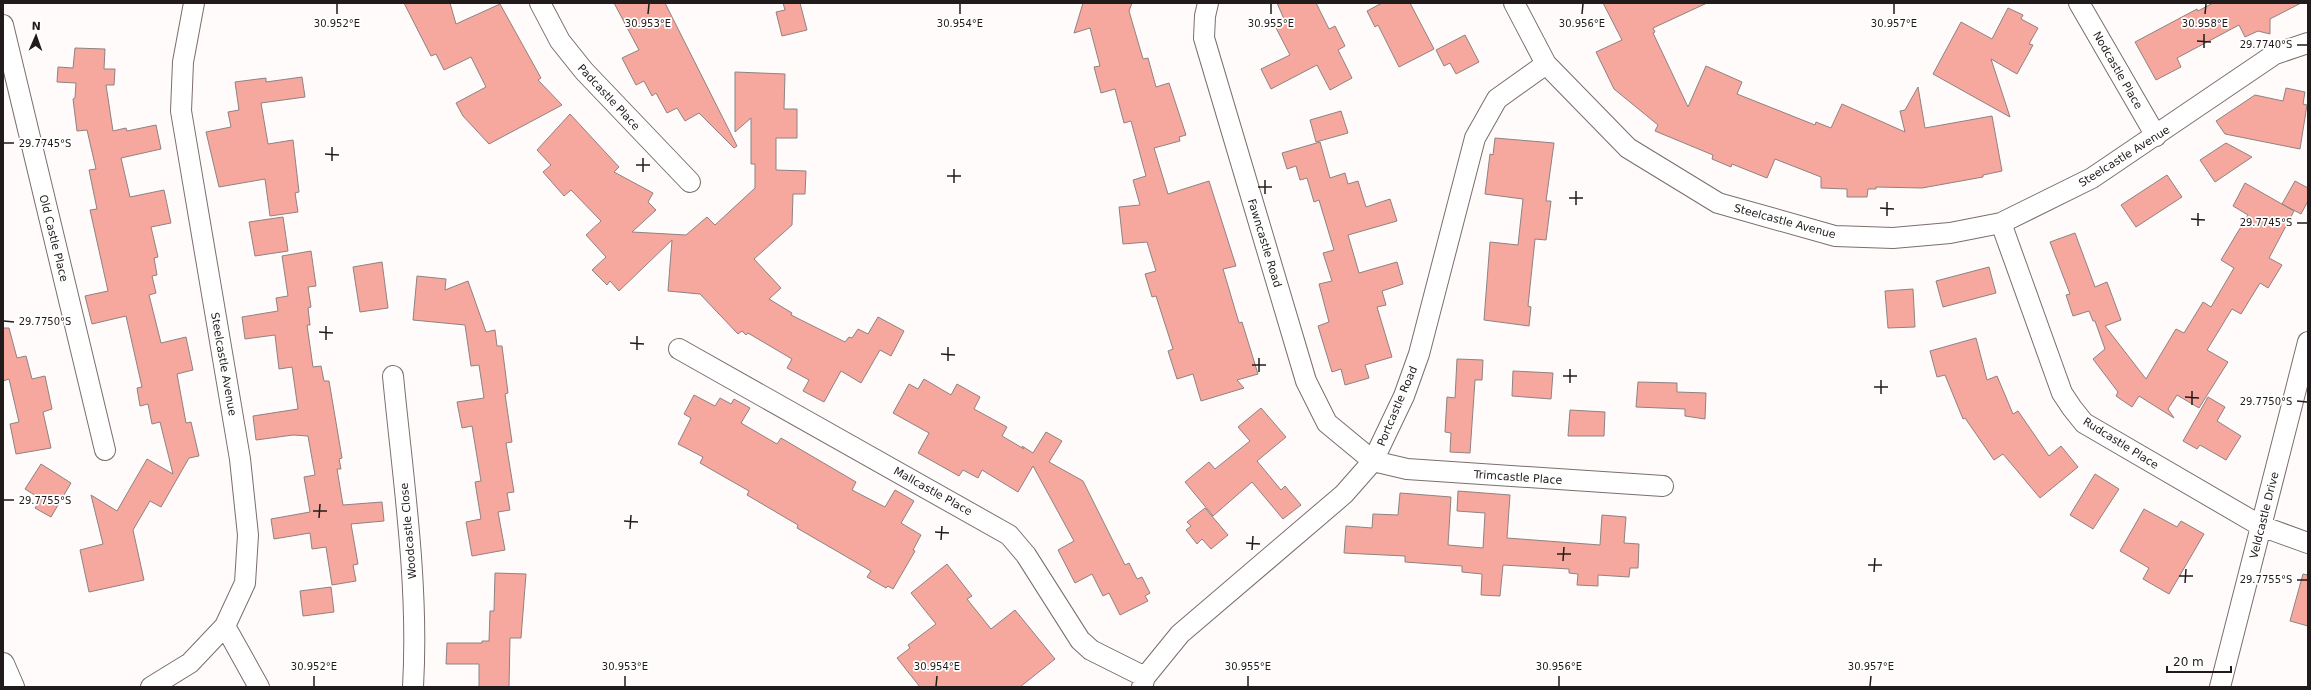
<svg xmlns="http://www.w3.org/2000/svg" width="2311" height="690" font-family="'DejaVu Sans',sans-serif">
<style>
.building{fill:#f6a79e;stroke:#908281}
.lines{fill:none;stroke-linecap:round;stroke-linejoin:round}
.street-casing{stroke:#7b6e6c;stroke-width:22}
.secondary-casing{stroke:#7b6e6c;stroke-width:24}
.street{stroke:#fff;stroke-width:20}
.secondary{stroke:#fff;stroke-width:22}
.ticks{fill:none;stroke:#211c1b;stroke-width:1.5}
.labels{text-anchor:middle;stroke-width:3.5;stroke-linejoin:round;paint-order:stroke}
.street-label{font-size:11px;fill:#211c1b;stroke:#fff}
.ticks-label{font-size:10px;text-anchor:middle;fill:#211c1b;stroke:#fff;stroke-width:3.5;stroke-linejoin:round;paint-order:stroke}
</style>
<rect width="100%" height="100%" fill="#fefbfa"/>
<path class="building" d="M 404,3 L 450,3 L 456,24 L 500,4 L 541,78 L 538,80 L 562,105 L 489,144 L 463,116 L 456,103 L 486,87 L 471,57 L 444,70 L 436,54 L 431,56 Z
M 614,3 L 665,3 L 737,146 L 734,148 L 699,113 L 685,121 L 677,108 L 667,113 L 656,93 L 652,96 L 644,81 L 636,85 L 622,58 L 639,50 Z
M 783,3 L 800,3 L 807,30 L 782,36 L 776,12 L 785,10 Z
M 1083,3 L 1132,3 L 1129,11 L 1143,59 L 1148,58 L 1156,87 L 1169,83 L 1186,135 L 1179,137 L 1180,141 L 1154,148 L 1168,194 L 1209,181 L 1236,266 L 1223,269 L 1239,323 L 1242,322 L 1258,374 L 1237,380 L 1244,388 L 1201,401 L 1193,374 L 1177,379 L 1168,351 L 1173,349 L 1156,296 L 1152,297 L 1145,274 L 1156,271 L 1147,242 L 1123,244 L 1119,207 L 1140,205 L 1133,180 L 1146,176 L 1131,121 L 1124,123 L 1115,89 L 1101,93 L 1094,67 L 1100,66 L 1090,28 L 1074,33 Z
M 1277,3 L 1316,3 L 1329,29 L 1335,26 L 1345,46 L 1338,50 L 1352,78 L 1330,90 L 1317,65 L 1271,89 L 1261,69 L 1290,55 L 1274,24 L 1284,19 Z
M 1382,3 L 1410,3 L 1434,49 L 1399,67 L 1378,25 L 1375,27 L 1367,11 Z
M 1603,3 L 1707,3 L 1653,28 L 1655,32 L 1653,33 L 1688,107 L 1706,66 L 1742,82 L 1737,94 L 1815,125 L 1816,122 L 1831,128 L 1842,104 L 1905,132 L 1900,111 L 1905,110 L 1918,87 L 1925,128 L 1992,116 L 2002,171 L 1983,175 L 1983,177 L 1922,188 L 1876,187 L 1876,189 L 1868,189 L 1867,197 L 1847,197 L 1847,189 L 1821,188 L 1821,177 L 1775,159 L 1767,178 L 1732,164 L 1731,167 L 1712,159 L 1713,155 L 1655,131 L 1658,125 L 1614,89 L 1596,52 L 1622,40 Z
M 2213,3 L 2301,3 L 2270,19 L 2270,34 L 2258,31 L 2245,37 L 2239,25 L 2177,58 L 2181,67 L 2156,80 L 2135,42 L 2197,9 L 2198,11 Z
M 2008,8 L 2023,15 L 2021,19 L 2038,28 L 2029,44 L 2033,45 L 2017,74 L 1991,59 L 2010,117 L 1933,74 L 1961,22 L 1992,39 Z
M 1465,35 L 1479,62 L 1456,74 L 1450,63 L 1444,66 L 1436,50 Z
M 75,48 L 105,49 L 104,69 L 115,69 L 114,85 L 106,85 L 113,131 L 126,128 L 127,131 L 156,125 L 161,149 L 121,158 L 130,197 L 164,190 L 171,223 L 151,227 L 158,257 L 154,258 L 157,275 L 152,276 L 156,293 L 149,295 L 161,343 L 186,337 L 193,370 L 177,374 L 186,423 L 191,422 L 199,456 L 189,458 L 161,507 L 150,501 L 133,530 L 144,580 L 89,592 L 80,550 L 103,544 L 91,495 L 117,511 L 147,459 L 173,474 L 160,422 L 152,424 L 148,404 L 140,406 L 137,388 L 142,387 L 126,316 L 92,324 L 85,296 L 108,291 L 90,210 L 97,209 L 89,170 L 96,169 L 87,130 L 77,131 L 73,99 L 75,98 L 76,83 L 57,82 L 58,67 L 73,68 Z
M 735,72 L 785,74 L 784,109 L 797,109 L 797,138 L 776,138 L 776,170 L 806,171 L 805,194 L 793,194 L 792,225 L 754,259 L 781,288 L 769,299 L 792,313 L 791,315 L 845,342 L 849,337 L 852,338 L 858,329 L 868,334 L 878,317 L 904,331 L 891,356 L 880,350 L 861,383 L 841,371 L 824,402 L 803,391 L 809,380 L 787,368 L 792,359 L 748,333 L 746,335 L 742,331 L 738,334 L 700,294 L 668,291 L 672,240 L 619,291 L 610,281 L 607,285 L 592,270 L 606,257 L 586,235 L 601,221 L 571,190 L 564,196 L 543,172 L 551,165 L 537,150 L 570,114 L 619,167 L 614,172 L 653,193 L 648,202 L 656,210 L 632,232 L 686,235 L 707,217 L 715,225 L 755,188 L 755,164 L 751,164 L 751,118 L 735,132 Z
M 302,77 L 305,97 L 261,103 L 268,144 L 293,140 L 299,192 L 295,193 L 298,212 L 270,216 L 265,179 L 219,187 L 206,132 L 231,127 L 228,112 L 239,110 L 235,82 L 266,78 L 266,82 Z
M 2286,88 L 2305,92 L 2303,104 L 2307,105 L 2300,149 L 2225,134 L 2216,121 L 2255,95 L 2283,101 Z
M 1341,111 L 1348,133 L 1316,142 L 1310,120 Z
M 1495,138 L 1554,143 L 1546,201 L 1551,201 L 1546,240 L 1535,239 L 1528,306 L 1531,307 L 1529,326 L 1484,320 L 1490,242 L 1518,245 L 1523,199 L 1485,194 L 1490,154 L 1493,155 Z
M 1320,142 L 1330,178 L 1345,173 L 1348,184 L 1358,181 L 1366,207 L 1390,199 L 1397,221 L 1348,235 L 1359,273 L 1397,262 L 1403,284 L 1382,291 L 1386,305 L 1377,307 L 1392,357 L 1365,365 L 1369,378 L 1345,385 L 1341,369 L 1332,372 L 1318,326 L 1329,322 L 1319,284 L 1332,281 L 1323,253 L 1334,250 L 1319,200 L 1314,202 L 1307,178 L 1300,180 L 1296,166 L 1287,169 L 1282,153 Z
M 2226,143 L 2252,157 L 2215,182 L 2200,160 Z
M 2167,175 L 2182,197 L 2136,227 L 2121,205 Z
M 2295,181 L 2308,188 L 2308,201 L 2301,214 L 2282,204 Z
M 2245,183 L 2294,211 L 2269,258 L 2282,265 L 2268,288 L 2260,283 L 2241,314 L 2232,309 L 2207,350 L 2228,362 L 2199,408 L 2177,395 L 2168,409 L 2174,418 L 2139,396 L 2132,407 L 2116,396 L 2118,392 L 2093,359 L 2105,349 L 2095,321 L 2093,321 L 2089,311 L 2073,316 L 2066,295 L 2070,294 L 2050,242 L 2075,233 L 2095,287 L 2107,282 L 2121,320 L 2105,326 L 2146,379 L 2176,329 L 2184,333 L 2203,302 L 2211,307 L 2234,268 L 2221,260 L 2248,215 L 2233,206 Z
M 283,217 L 288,251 L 255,256 L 249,222 Z
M 311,251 L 316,286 L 308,287 L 311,307 L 308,308 L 310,325 L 307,325 L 313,367 L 321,366 L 324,381 L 329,381 L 342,458 L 339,459 L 341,469 L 337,469 L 343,505 L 382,502 L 384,521 L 351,524 L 358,564 L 353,565 L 356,581 L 332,585 L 326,547 L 312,549 L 310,533 L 274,539 L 271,519 L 310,512 L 304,477 L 315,475 L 308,436 L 293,435 L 256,440 L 253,416 L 298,409 L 292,367 L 279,369 L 275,335 L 245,339 L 242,317 L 278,311 L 276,298 L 288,296 L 282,256 Z
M 382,262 L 388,308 L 360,312 L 353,267 Z
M 1989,267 L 1996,293 L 1943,307 L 1936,281 Z
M 417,276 L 446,279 L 445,290 L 468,281 L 486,332 L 495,330 L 497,346 L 502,346 L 508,393 L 505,394 L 512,442 L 506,443 L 514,492 L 507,493 L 510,510 L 498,512 L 505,550 L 472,556 L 466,522 L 481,519 L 475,482 L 481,481 L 472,426 L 462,428 L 457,402 L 484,398 L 479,365 L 471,366 L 465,325 L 413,320 Z
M 1913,289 L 1915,327 L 1888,328 L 1885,291 Z
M 3,328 L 9,328 L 17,358 L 26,356 L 32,379 L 45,376 L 52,409 L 43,412 L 51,448 L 16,454 L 10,424 L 19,422 L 9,379 L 3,381 Z
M 1976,338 L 1987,380 L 1997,376 L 2013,414 L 2018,411 L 2049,456 L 2061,446 L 2078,467 L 2040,498 L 2003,454 L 1994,460 L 1965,418 L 1963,419 L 1945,375 L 1937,377 L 1930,351 Z
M 1457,359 L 1483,360 L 1482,380 L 1475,380 L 1470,453 L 1450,452 L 1451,433 L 1445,432 L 1447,397 L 1455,398 Z
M 1513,371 L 1553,373 L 1551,399 L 1512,396 Z
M 924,379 L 951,395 L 957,384 L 980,397 L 974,409 L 1007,427 L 1002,436 L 1024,449 L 1022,446 L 1033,453 L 1046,432 L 1062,441 L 1049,462 L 1083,481 L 1125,565 L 1129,563 L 1137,579 L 1142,577 L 1150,593 L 1145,596 L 1148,601 L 1120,615 L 1109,593 L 1103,596 L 1092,574 L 1075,583 L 1058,550 L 1074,541 L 1033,466 L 1018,492 L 982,470 L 978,478 L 963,470 L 959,476 L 918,453 L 929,433 L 893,413 L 909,384 L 918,389 Z
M 1638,382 L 1677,383 L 1677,392 L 1706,393 L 1705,419 L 1685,416 L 1685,409 L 1636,407 Z
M 694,395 L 715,406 L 720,398 L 731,404 L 734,399 L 750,408 L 741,423 L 777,444 L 781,438 L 856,482 L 852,490 L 885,507 L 895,490 L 914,501 L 901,523 L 921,535 L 913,550 L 915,551 L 893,589 L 888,586 L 886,588 L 867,577 L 871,571 L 797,528 L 798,525 L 747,495 L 749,491 L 700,463 L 703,457 L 678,444 L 691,418 L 684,414 Z
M 2208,397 L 2225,407 L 2217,421 L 2241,436 L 2226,460 L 2200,445 L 2197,449 L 2183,441 Z
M 1261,408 L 1286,437 L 1257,461 L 1281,490 L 1285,486 L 1301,505 L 1283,519 L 1252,482 L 1213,516 L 1185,482 L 1209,462 L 1215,469 L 1250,441 L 1238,427 Z
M 1570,410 L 1605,412 L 1604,436 L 1568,436 Z
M 41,464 L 71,483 L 51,517 L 35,508 L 41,499 L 25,489 Z
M 2095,474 L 2119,489 L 2093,529 L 2070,515 Z
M 1458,491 L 1510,495 L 1507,538 L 1600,545 L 1602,515 L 1626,517 L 1624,543 L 1639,544 L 1638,568 L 1630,568 L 1629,577 L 1598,575 L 1598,586 L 1577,585 L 1578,574 L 1569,573 L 1569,569 L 1503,565 L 1500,596 L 1481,595 L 1482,574 L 1462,572 L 1462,566 L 1405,562 L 1405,556 L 1344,553 L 1346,526 L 1372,528 L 1373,514 L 1398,515 L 1400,493 L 1451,497 L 1448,545 L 1483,548 L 1485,513 L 1457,511 Z
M 1205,508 L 1228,535 L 1211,549 L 1202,539 L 1197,544 L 1186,530 L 1191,526 L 1187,522 Z
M 2144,509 L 2177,527 L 2181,521 L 2204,534 L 2169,594 L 2143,579 L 2149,568 L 2120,551 Z
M 947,564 L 972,596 L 967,599 L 991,629 L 1015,610 L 1055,659 L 1020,687 L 920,687 L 897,658 L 910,648 L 908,645 L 936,624 L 911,593 Z
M 495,573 L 526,574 L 521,638 L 510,638 L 509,687 L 479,687 L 479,664 L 446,664 L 447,643 L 482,643 L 482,641 L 489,641 L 490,611 L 494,611 Z
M 2303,574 L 2308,575 L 2308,626 L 2290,621 Z
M 331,587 L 334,612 L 303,616 L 300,591 Z"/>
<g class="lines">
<g class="street-casing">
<path id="street" d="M 540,3 L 560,41 L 584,71 L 690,182
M 1208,3 L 1205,16 L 1204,38 L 1306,381 L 1327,423 L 1373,461 L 1407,469 L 1663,486
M 1514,3 L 1546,64 L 1628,148 L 1718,203 L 1835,236 L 1893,238 L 1950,233 L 2001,223 L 2092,178 L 2275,54 L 2308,43
M 2079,3 L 2156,136
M 3,25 L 105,450
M 2001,223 L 2062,393 L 2072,408 L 2084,423 L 2261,526 L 2308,543
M 679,349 L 1009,535 L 1026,555 L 1080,640 L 1091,650 L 1145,677
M 393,376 C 403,480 419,583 413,687
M 225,626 L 259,687
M 151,687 L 190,663 L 225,626 L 245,583 L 248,535 L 240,459 L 181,111 L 183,62 L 194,3
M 1142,687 L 1145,677 L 1180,634 L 1344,494 L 1373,461 L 1404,396 L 1419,354 L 1475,138 L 1497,99 L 1546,64
M 2220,687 L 2308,342"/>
</g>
<g class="secondary-casing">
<path id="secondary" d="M 3,664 L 13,687"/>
</g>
<use href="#street" class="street"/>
<use href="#secondary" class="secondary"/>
</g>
<path class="ticks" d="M 337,14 L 337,4M 648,14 L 649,4M 960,14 L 960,4M 1271,14 L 1271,4M 1582,14 L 1583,4M 1894,14 L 1894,4M 2205,14 L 2206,4M 2197,41 L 2211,42M 2297,45 L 2307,45M 2204,48 L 2204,34M 4,143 L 14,143M 325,154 L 339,155M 332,161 L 332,147M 636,165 L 650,165M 643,172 L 643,158M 947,176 L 961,176M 954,183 L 954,169M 1258,187 L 1272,187M 1265,194 L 1265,180M 1569,198 L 1583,198M 1576,205 L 1576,191M 1880,208 L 1894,209M 1887,216 L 1887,202M 2191,219 L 2205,220M 2297,223 L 2307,223M 2198,226 L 2198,213M 4,321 L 14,322M 319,332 L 333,333M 326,340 L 326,326M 630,343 L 644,344M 637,350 L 637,336M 941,354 L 955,355M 948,361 L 948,347M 1252,365 L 1266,365M 1259,372 L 1259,358M 1563,376 L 1577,376M 1570,383 L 1570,369M 1874,387 L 1888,387M 1881,394 L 1881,380M 2185,397 L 2199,398M 2297,401 L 2307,402M 2192,405 L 2192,391M 4,500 L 14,500M 313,511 L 327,511M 319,518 L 320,504M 624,521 L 638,522M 630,529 L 631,515M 935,532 L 949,533M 941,540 L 942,526M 1246,543 L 1260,544M 1252,550 L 1253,536M 1557,554 L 1571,554M 1563,561 L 1564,547M 1868,565 L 1882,565M 1874,572 L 1875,558M 2179,576 L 2193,576M 2297,580 L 2307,580M 2185,583 L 2186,569M 314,686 L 314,676M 625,686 L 625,676M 936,686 L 937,676M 1248,686 L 1248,676M 1559,686 L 1559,676M 1870,686 L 1871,676"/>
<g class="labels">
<g class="street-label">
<text transform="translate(2118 70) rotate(60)" y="4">Nodcastle Place</text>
<text transform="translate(609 97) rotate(47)" y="4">Padcastle Place</text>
<text transform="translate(2124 156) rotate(-32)" y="4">Steelcastle Avenue</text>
<text transform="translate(1785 221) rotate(15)" y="4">Steelcastle Avenue</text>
<text transform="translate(54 238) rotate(76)" y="4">Old Castle Place</text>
<text transform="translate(1265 243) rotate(73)" y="4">Fawncastle Road</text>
<text transform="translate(224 364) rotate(80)" y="4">Steelcastle Avenue</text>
<text transform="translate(1397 406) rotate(-67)" y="4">Portcastle Road</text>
<text transform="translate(2121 443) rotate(32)" y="4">Rudcastle Place</text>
<text transform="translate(1518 477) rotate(4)" y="4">Trimcastle Place</text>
<text transform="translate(933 491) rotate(29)" y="4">Mallcastle Place</text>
<text transform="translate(2264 515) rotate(-76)" y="4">Veldcastle Drive</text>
<text transform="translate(408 531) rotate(-95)" y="4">Woodcastle Close</text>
</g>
</g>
<g class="ticks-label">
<text x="337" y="27">30.952°E</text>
<text x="648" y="27">30.953°E</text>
<text x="960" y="27">30.954°E</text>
<text x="1271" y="27">30.955°E</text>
<text x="1582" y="27">30.956°E</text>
<text x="1894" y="27">30.957°E</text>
<text x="2205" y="27">30.958°E</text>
<text x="2266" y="48">29.7740°S</text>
<text x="45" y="147">29.7745°S</text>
<text x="2266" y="226">29.7745°S</text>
<text x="45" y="325">29.7750°S</text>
<text x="2266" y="405">29.7750°S</text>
<text x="45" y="504">29.7755°S</text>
<text x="2266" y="583">29.7755°S</text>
<text x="314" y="670">30.952°E</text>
<text x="625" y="670">30.953°E</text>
<text x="937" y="670">30.954°E</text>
<text x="1248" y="670">30.955°E</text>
<text x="1559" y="670">30.956°E</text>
<text x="1871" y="670">30.957°E</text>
</g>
<rect width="2311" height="690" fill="none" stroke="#211c1b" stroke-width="8"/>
<g transform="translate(36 36) rotate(2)" stroke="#ffffff" stroke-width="3" paint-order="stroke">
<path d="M0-3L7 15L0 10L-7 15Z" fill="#211c1b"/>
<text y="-6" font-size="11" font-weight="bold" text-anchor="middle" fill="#211c1b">N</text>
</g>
<path d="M2167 666v6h64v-6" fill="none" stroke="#211c1b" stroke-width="2"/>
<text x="2173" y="666" font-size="12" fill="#211c1b" stroke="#ffffff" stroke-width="3" paint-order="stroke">20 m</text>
</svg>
